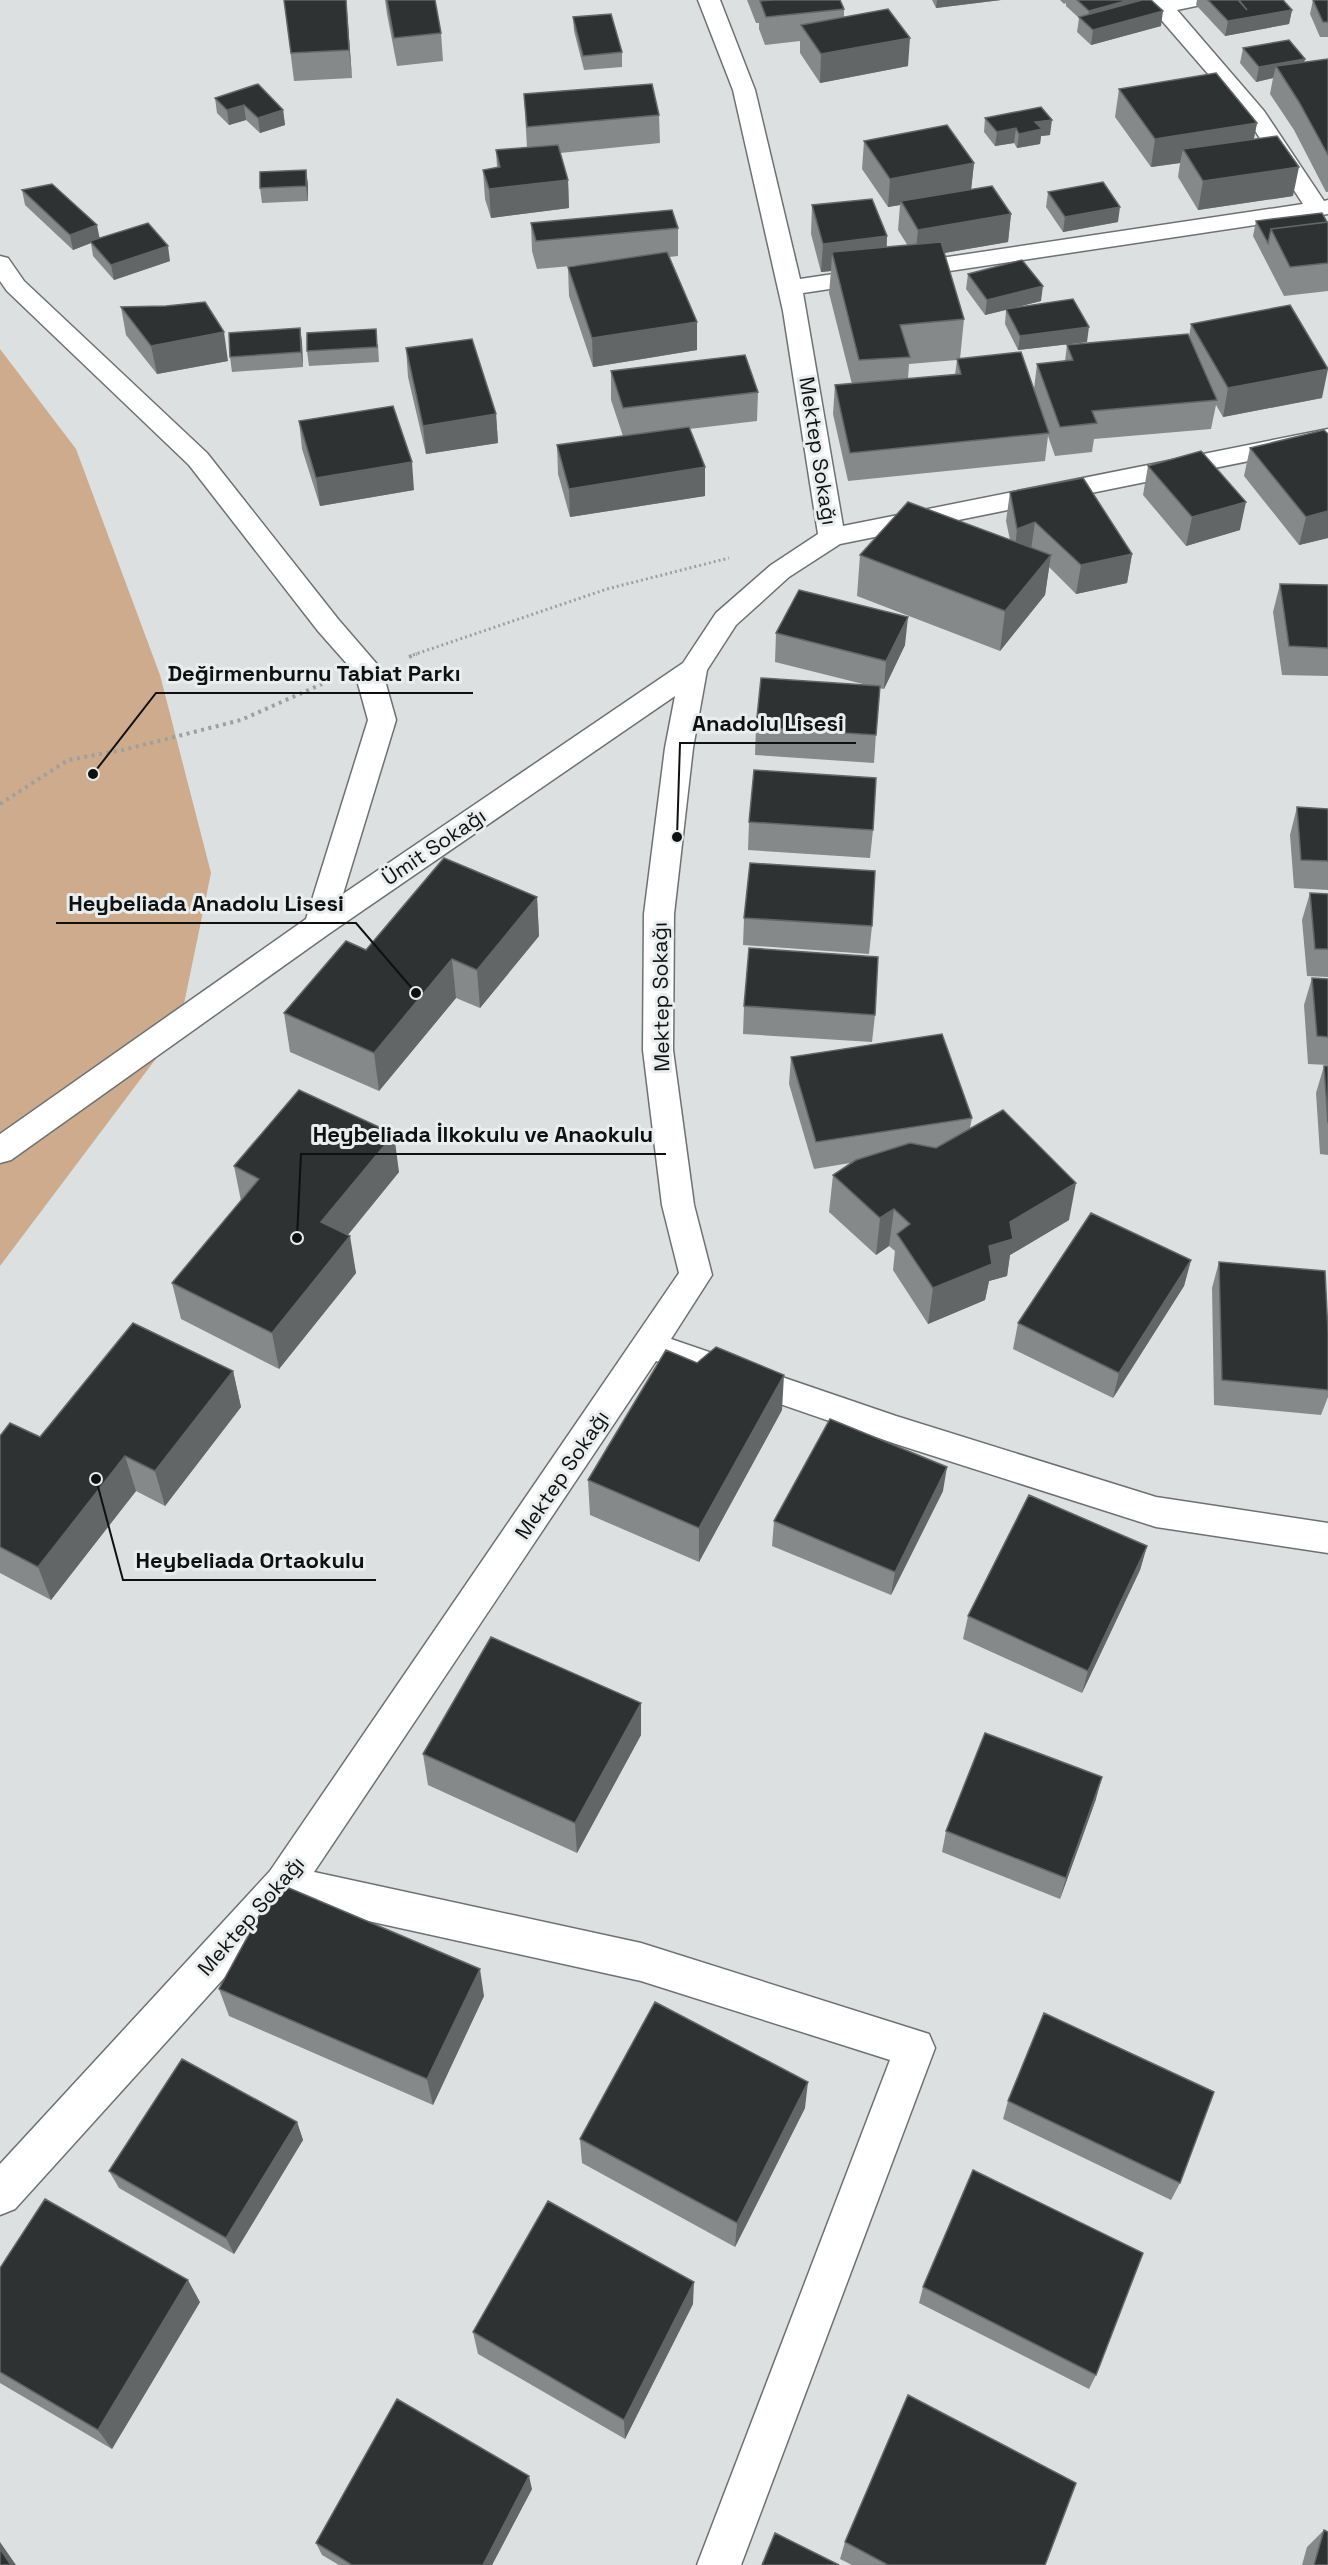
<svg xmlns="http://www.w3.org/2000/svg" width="1328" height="2565" font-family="'Space Grotesk',sans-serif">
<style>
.green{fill:#cdab8c}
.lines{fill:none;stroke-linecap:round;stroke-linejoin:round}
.minor-casing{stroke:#6e7172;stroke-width:3}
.path-far1{stroke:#9da0a1;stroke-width:3;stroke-dasharray:2 3;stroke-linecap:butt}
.path{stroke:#9da0a1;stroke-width:4;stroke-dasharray:3 4.5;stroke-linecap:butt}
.minor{fill:#fff;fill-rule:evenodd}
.wall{fill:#85898a;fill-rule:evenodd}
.shaded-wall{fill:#626666}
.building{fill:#2e3232;stroke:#626666;stroke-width:1.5}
.labels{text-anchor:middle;stroke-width:6;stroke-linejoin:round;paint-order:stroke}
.street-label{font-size:21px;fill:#0f1011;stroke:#e9edee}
.leader{fill:none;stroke:#0f1011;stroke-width:2}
.callout-dot{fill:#0f1011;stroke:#e9edee;stroke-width:2}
.callout-label{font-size:22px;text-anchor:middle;font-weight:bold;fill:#0f1011;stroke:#e9edee;stroke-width:6;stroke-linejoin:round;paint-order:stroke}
</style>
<rect width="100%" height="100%" fill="#dce0e1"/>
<path class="green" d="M 0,349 L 76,449 L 160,675 L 211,873 L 179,1028 L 0,1266 Z"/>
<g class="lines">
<g class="minor-casing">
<path id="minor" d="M 698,0 L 720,0 L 755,90 L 800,279 L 1303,204 L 1248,120 L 1144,0 L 1204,0 L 1201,5 L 1177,10 L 1264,111 L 1324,201 L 1328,200 L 1328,214 L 803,293 L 843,526 L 1328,429 L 1328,445 L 840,544 L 789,577 L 736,625 L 707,670 L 693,748 L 674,914 L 673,1050 L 694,1205 L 712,1275 L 671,1339 L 896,1416 L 1156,1497 L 1328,1523 L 1328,1553 L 1156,1527 L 896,1444 L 656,1361 L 314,1872 L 641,1943 L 929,2034 L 935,2048 L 741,2565 L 697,2565 L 890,2060 L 641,1981 L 291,1904 L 15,2209 L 0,2215 L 0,2164 L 270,1871 L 679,1273 L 662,1205 L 643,1050 L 644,914 L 665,748 L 675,696 L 330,933 L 11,1160 L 0,1163 L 0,1134 L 306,919 L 368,720 L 355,673 L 318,631 L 189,465 L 7,291 L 0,281 L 0,256 L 8,258 L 24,281 L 207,453 L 338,619 L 382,670 L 396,720 L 343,894 L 683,663 L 716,613 L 771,565 L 818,534 L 783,311 L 733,90 Z"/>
</g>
<path class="path-far1" d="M 413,655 L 607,589 L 729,558"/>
<path class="path" d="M 409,657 L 417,654
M 0,804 L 68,760 L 123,750 L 241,720 L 322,684"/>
<use href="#minor" class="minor"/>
</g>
<path class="wall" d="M 284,0 L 346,0 L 352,78 L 294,81 Z
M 385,0 L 435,0 L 441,33 L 443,61 L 397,66 L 387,14 Z
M 747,0 L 840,0 L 844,9 L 844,17 L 908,66 L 820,83 L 800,53 L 800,41 L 765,45 L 759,29 L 759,23 L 756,23 Z
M 932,0 L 1001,0 L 936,8 Z
M 1060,0 L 1151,0 L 1161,26 L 1091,45 L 1077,32 L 1079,18 L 1066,6 L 1066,3 L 1064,4 Z
M 1197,0 L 1283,0 L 1292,10 L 1289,24 L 1225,36 L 1196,5 Z
M 1313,0 L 1328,0 L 1328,37 L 1320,37 L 1310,14 Z
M 573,17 L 622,52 L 622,67 L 584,70 L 574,31 Z
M 1243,48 L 1304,62 L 1328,59 L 1328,192 L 1326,192 L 1294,130 L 1270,94 L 1273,78 L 1256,82 L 1240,63 Z
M 1119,89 L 1257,123 L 1254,139 L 1293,196 L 1198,210 L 1178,177 L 1180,163 L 1151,167 L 1115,117 Z
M 524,94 L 659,115 L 660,143 L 560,153 L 568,180 L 569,208 L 491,218 L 485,199 L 483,170 L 497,167 L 496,150 L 527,148 Z
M 215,98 L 283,110 L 285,125 L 260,133 L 246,120 L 229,125 L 217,113 Z
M 985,118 L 1050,135 L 1041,136 L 1040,144 L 1017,148 L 1014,143 L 995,146 L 984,132 Z
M 864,141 L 974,163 L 971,189 L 1011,214 L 1008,242 L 944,253 L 964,319 L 960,359 L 1034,389 L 1037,364 L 1065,361 L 1067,345 L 1189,337 L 1191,324 L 1322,398 L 1223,417 L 1216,405 L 1211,429 L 1094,439 L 1092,452 L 1055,456 L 1048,436 L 1045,461 L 848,481 L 833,414 L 835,385 L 852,384 L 829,293 L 831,271 L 821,272 L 811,234 L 812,205 L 887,236 L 887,247 L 908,246 L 898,230 L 900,205 L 888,207 L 862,169 ZM 957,360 L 955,375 L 908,379 L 909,364 Z
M 306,170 L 308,185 L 308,201 L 262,203 L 260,188 Z
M 22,190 L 100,238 L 170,261 L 114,280 L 93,256 L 91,243 L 73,250 L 25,205 Z
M 1048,192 L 1118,222 L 1063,232 L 1046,207 Z
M 1256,221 L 1328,222 L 1328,291 L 1284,296 L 1253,236 Z
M 531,223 L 678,228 L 678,256 L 669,257 L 697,322 L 697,350 L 593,367 L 569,296 L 568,267 L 582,265 L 537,269 L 532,251 Z
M 968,274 L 1041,301 L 1013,308 L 1087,342 L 1018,350 L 1005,324 L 1006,310 L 985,315 L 966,289 Z
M 121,307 L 228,361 L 157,374 L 126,335 Z
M 300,328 L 302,343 L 303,367 L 232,372 L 230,357 Z
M 378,344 L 379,362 L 309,366 L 307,351 Z
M 406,348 L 496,414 L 498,443 L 426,454 L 408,377 Z
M 611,371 L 758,392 L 757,421 L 689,429 L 705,496 L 570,517 L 558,474 L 557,445 L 623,436 L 611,400 Z
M 299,421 L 414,490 L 320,506 L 302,449 Z
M 1328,434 L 1328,538 L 1299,545 L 1244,476 L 1250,448 Z
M 1148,466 L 1240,530 L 1186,546 L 1143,495 Z
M 1010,492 L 1132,554 L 1127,583 L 1076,594 L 1049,567 L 1045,595 L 1000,651 L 857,596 L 860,555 L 1010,540 L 1006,521 Z
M 1280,584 L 1328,585 L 1328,676 L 1282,675 L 1273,612 Z
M 776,633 L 905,645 L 884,689 L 879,688 L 874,763 L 755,755 L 756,727 L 867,685 L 775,662 Z
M 1297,807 L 1328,809 L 1328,890 L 1294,888 L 1290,835 Z
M 749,822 L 873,830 L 870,858 L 748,850 Z
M 1310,893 L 1328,894 L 1328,977 L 1307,976 L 1302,920 Z
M 537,897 L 539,936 L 480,1008 L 456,998 L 379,1091 L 290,1052 L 284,1013 L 366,950 Z
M 744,918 L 872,926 L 869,954 L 743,945 Z
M 1312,978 L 1328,979 L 1328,1065 L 1308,1064 L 1304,1005 Z
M 744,1006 L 875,1015 L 872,1042 L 743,1034 Z
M 791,1057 L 972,1118 L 970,1128 L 1069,1220 L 1010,1255 L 1007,1276 L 989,1281 L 985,1300 L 928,1324 L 893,1270 L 895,1251 L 889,1246 L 876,1255 L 829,1212 L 833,1175 L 850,1163 L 814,1169 L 789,1084 Z
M 1324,1066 L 1328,1066 L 1328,1155 L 1320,1154 L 1316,1093 Z
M 234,1166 L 399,1172 L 348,1235 L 356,1273 L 279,1369 L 181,1319 L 172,1283 L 241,1201 Z
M 1191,1260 L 1184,1286 L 1113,1398 L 1013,1349 L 1018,1323 Z
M 1219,1262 L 1328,1333 L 1328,1397 L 1321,1415 L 1214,1405 L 1212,1288 Z
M 233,1371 L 241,1407 L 165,1506 L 136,1491 L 51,1600 L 0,1573 L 0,1436 L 40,1437 Z
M 782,1410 L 699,1562 L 590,1515 L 588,1480 Z
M 943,1491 L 891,1595 L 772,1546 L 774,1521 Z
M 1147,1546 L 1140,1570 L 1082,1693 L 963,1639 L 968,1616 Z
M 641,1735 L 577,1853 L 428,1785 L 423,1754 Z
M 1096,1799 L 1060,1899 L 942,1852 L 946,1831 Z
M 219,1989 L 484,1996 L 433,2105 L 229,2016 Z
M 1008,2101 L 1180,2183 L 1171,2200 L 1003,2119 Z
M 805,2108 L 735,2247 L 582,2163 L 580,2139 Z
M 297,2122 L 303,2140 L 234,2254 L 119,2188 L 109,2171 Z
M 0,2268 L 200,2302 L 112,2449 L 0,2383 Z
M 923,2287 L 1096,2375 L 1089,2389 L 919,2303 Z
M 693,2304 L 625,2439 L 478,2354 L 473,2332 Z
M 532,2489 L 492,2565 L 339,2565 L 322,2555 L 316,2543 Z
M 1324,2530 L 1328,2565 L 1302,2565 L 1307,2547 Z
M 845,2542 L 1045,2565 L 852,2565 L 840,2559 Z"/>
<path class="shaded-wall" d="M 346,0 L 348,23 L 352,78 L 349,50 Z
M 937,0 L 1001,0 L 936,8 Z
M 1129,0 L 1149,0 L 1148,9 L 1087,26 L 1089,11 Z
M 1292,10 L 1289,24 L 1225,36 L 1228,21 Z
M 1163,11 L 1161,26 L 1091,45 L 1093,30 Z
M 910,38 L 908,66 L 820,83 L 821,54 Z
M 1305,59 L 1302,73 L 1276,66 L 1273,78 L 1256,82 L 1259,67 Z
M 244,105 L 246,120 L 229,125 L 227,110 Z
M 283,110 L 285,125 L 260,133 L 258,118 Z
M 1052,120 L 1050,135 L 1041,136 L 1040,144 L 1017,148 L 1019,134 L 1035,122 Z
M 1257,123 L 1251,151 L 1183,149 L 1180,163 L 1151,167 L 1155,139 Z
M 1016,128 L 1014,143 L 995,146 L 997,132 Z
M 974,163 L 971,191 L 901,201 L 900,205 L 888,207 L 890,179 Z
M 1299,167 L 1293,196 L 1198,210 L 1203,181 Z
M 306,170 L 308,185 L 308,201 L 306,186 Z
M 568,180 L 569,208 L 491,218 L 489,189 Z
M 1120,207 L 1118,222 L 1063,232 L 1065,217 Z
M 1011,214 L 1008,242 L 915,258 L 918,230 Z
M 97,225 L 100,240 L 90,241 L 91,243 L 73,250 L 70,235 Z
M 887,236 L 885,264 L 832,252 L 831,271 L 821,272 L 823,244 Z
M 168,246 L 170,261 L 114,280 L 111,265 Z
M 1043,286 L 1041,301 L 985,315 L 987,300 Z
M 697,322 L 697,350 L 593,367 L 592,338 Z
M 1089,327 L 1087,342 L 1018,350 L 1020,336 Z
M 300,328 L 302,343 L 303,367 L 301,352 Z
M 224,332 L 228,361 L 157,374 L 151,346 Z
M 1328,369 L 1322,398 L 1223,417 L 1228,388 Z
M 496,414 L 498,443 L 426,454 L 423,426 Z
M 412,462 L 414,490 L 320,506 L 316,478 Z
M 705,467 L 705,496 L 570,517 L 569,489 Z
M 1246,502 L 1240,530 L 1186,546 L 1192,517 Z
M 1328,511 L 1328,538 L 1299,545 L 1306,517 Z
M 1035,522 L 1031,550 L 1014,557 L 1017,529 Z
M 1132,554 L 1127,583 L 1076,594 L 1081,565 Z
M 1051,555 L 1045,595 L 1000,651 L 1005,611 Z
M 908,617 L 905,645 L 884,689 L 886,661 Z
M 537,897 L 539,936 L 480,1008 L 477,970 Z
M 452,959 L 456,998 L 379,1091 L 374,1053 Z
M 394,1134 L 399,1172 L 328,1259 L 321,1222 Z
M 1076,1183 L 1069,1220 L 1010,1255 L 1007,1276 L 989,1281 L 985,1300 L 928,1324 L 933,1288 L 989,1246 L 1010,1222 Z
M 894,1209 L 889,1246 L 876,1255 L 880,1218 Z
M 350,1236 L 356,1273 L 279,1369 L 272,1333 Z
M 1191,1260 L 1184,1286 L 1113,1398 L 1119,1373 Z
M 233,1371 L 241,1407 L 165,1506 L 155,1471 Z
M 784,1375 L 782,1410 L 699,1562 L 699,1528 Z
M 125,1456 L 136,1491 L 51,1600 L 38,1567 Z
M 947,1467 L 943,1491 L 891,1595 L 895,1572 Z
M 1147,1546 L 1140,1570 L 1082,1693 L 1088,1671 Z
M 641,1703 L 641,1735 L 577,1853 L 575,1823 Z
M 1102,1777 L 1096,1799 L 1060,1899 L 1066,1878 Z
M 480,1969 L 484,1996 L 433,2105 L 427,2079 Z
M 808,2082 L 805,2108 L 735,2247 L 737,2223 Z
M 297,2122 L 303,2140 L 234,2254 L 226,2238 Z
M 188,2280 L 200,2302 L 112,2449 L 98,2430 Z
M 694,2282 L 693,2304 L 625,2439 L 624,2420 Z
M 529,2476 L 532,2489 L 492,2565 L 483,2565 Z
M 0,2542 L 16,2565 L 10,2565 L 0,2549 Z"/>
<path class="building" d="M 284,0 L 346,0 L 349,50 L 291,53 Z
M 387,0 L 435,0 L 441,33 L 394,38 Z
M 773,0 L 840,0 L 844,9 L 766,17 L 760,1 Z
M 1077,0 L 1129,0 L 1089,11 Z
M 1142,0 L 1151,0 L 1163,11 L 1093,30 L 1079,17 Z
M 1208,0 L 1238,0 L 1247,10 L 1239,0 L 1283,0 L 1292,10 L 1228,21 Z
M 1313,0 L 1328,0 L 1328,22 L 1323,22 Z
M 888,9 L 910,38 L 821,54 L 801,25 Z
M 611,14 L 622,52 L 583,56 L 573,17 Z
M 1289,40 L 1305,59 L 1259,67 L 1243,48 Z
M 1328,59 L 1328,155 L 1299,102 L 1276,66 Z
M 1216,73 L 1257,123 L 1155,139 L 1119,89 Z
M 258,84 L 283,110 L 258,118 L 244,105 L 227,110 L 215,98 Z
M 652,84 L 659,115 L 527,127 L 524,94 Z
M 1041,107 L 1052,120 L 1035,122 L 1042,129 L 1019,134 L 1016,128 L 997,132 L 985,118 Z
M 947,125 L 974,163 L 890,179 L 864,141 Z
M 1277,136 L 1299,167 L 1203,181 L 1183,149 Z
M 558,145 L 568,180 L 489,189 L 483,170 L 500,167 L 496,150 Z
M 306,170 L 306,186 L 260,188 L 260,172 Z
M 1103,182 L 1120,207 L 1065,217 L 1048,192 Z
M 52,184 L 97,225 L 70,235 L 22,190 Z
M 992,186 L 1011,214 L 918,230 L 901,201 Z
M 872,199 L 887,236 L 823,244 L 812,205 Z
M 672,210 L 678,228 L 536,241 L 531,223 Z
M 1322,213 L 1327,222 L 1271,229 L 1268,243 L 1256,221 Z
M 1328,222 L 1328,263 L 1290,267 L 1271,229 Z
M 148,223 L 168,246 L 111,265 L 90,241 Z
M 941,242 L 964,319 L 900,325 L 910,357 L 859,360 L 832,252 Z
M 667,252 L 697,322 L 592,338 L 568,267 Z
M 1022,260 L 1043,286 L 987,300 L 968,274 Z
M 1073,299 L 1089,327 L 1020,336 L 1006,309 Z
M 205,302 L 224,332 L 151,346 L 121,307 L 166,306 Z
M 1290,305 L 1328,369 L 1228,388 L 1191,324 Z
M 300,328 L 301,352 L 230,357 L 229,333 Z
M 376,329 L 377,347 L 307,351 L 307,333 Z
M 1188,334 L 1217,400 L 1092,411 L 1097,423 L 1060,427 L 1037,364 L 1073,360 L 1067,345 Z
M 472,339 L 496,414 L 423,426 L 406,348 Z
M 1021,352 L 1049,433 L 850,453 L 835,385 L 961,374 L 957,359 Z
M 745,355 L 758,392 L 623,408 L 611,371 Z
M 393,406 L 412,462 L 316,478 L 299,421 Z
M 689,427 L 705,467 L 569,489 L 557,445 Z
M 1324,430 L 1328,434 L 1328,511 L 1306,517 L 1250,448 Z
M 1201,451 L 1246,502 L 1192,517 L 1148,466 Z
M 1083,478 L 1132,554 L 1081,565 L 1035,522 L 1017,529 L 1010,492 Z
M 908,502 L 1051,555 L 1005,611 L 860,555 Z
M 1280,584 L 1328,585 L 1328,648 L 1289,646 Z
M 799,590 L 908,617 L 886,661 L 776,633 Z
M 761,678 L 880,686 L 876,735 L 756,727 Z
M 754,770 L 876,778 L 873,830 L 749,822 Z
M 1297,807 L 1328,809 L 1328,861 L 1301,860 Z
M 444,858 L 537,897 L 477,970 L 452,959 L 374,1053 L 284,1013 L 346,941 L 366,950 Z
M 750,863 L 875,871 L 872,926 L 744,918 Z
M 1310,893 L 1328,894 L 1328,949 L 1315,949 Z
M 749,948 L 878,957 L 875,1015 L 744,1006 Z
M 1312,978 L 1328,979 L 1328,1037 L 1317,1036 Z
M 942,1034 L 972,1118 L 816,1142 L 791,1057 Z
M 1324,1066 L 1328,1066 L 1328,1123 Z
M 299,1090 L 394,1134 L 321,1222 L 350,1236 L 272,1333 L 172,1283 L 259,1179 L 234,1166 Z
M 1003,1110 L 1076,1183 L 1010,1222 L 1013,1239 L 989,1246 L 992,1264 L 933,1288 L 897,1234 L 910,1224 L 894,1209 L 880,1218 L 833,1175 L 856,1160 L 910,1143 L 936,1148 Z
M 1091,1213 L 1191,1260 L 1119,1373 L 1018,1323 Z
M 1219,1262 L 1325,1271 L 1328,1333 L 1328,1390 L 1222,1380 Z
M 133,1323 L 233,1371 L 155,1471 L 125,1456 L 38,1567 L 0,1547 L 0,1436 L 10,1423 L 40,1437 Z
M 716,1347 L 784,1375 L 699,1528 L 588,1480 L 666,1350 L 697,1363 Z
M 830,1419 L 947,1467 L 895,1572 L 774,1521 Z
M 1029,1495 L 1147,1546 L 1088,1671 L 968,1616 Z
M 491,1637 L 641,1703 L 575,1823 L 423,1754 Z
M 985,1733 L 1102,1777 L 1066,1878 L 946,1831 Z
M 277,1883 L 480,1969 L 427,2079 L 219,1989 Z
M 655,2002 L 808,2082 L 737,2223 L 580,2139 Z
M 1044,2013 L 1214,2092 L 1180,2183 L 1008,2101 Z
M 182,2059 L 297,2122 L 226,2238 L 109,2171 Z
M 973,2170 L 1143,2253 L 1096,2375 L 923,2287 Z
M 45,2199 L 188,2280 L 98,2430 L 0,2372 L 0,2268 Z
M 548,2201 L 694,2282 L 624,2420 L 473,2332 Z
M 908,2395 L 1076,2483 L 1045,2565 L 888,2565 L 845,2542 Z
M 397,2399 L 529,2476 L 483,2565 L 352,2565 L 316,2543 Z
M 1324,2530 L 1328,2532 L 1328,2565 L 1314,2565 Z
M 775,2533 L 839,2565 L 762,2565 Z
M 0,2549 L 11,2565 L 0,2565 Z"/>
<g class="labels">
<g class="street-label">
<text transform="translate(818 451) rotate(81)" y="7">Mektep Sokağı</text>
<text transform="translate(434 847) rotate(-34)" y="7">Ümit Sokağı</text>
<text transform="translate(661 997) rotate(-91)" y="7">Mektep Sokağı</text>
<text transform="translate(562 1475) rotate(-56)" y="7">Mektep Sokağı</text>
<text transform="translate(251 1916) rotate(-49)" y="7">Mektep Sokağı</text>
</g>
</g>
<path class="leader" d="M93 774L156 693H473M677 837L680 743H856M416 993L356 923H56M297 1238L301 1154H666M96 1479L123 1580H376"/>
<g class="callout-dot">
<circle cx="93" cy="774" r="6"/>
<circle cx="677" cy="837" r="6"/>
<circle cx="416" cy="993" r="6"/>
<circle cx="297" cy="1238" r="6"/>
<circle cx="96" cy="1479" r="6"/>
</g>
<g class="callout-label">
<text x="314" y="681">Değirmenburnu Tabiat Parkı</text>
<text x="768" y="731">Anadolu Lisesi</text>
<text x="206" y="911">Heybeliada Anadolu Lisesi</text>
<text x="483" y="1142">Heybeliada İlkokulu ve Anaokulu</text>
<text x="250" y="1568">Heybeliada Ortaokulu</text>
</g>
</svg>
